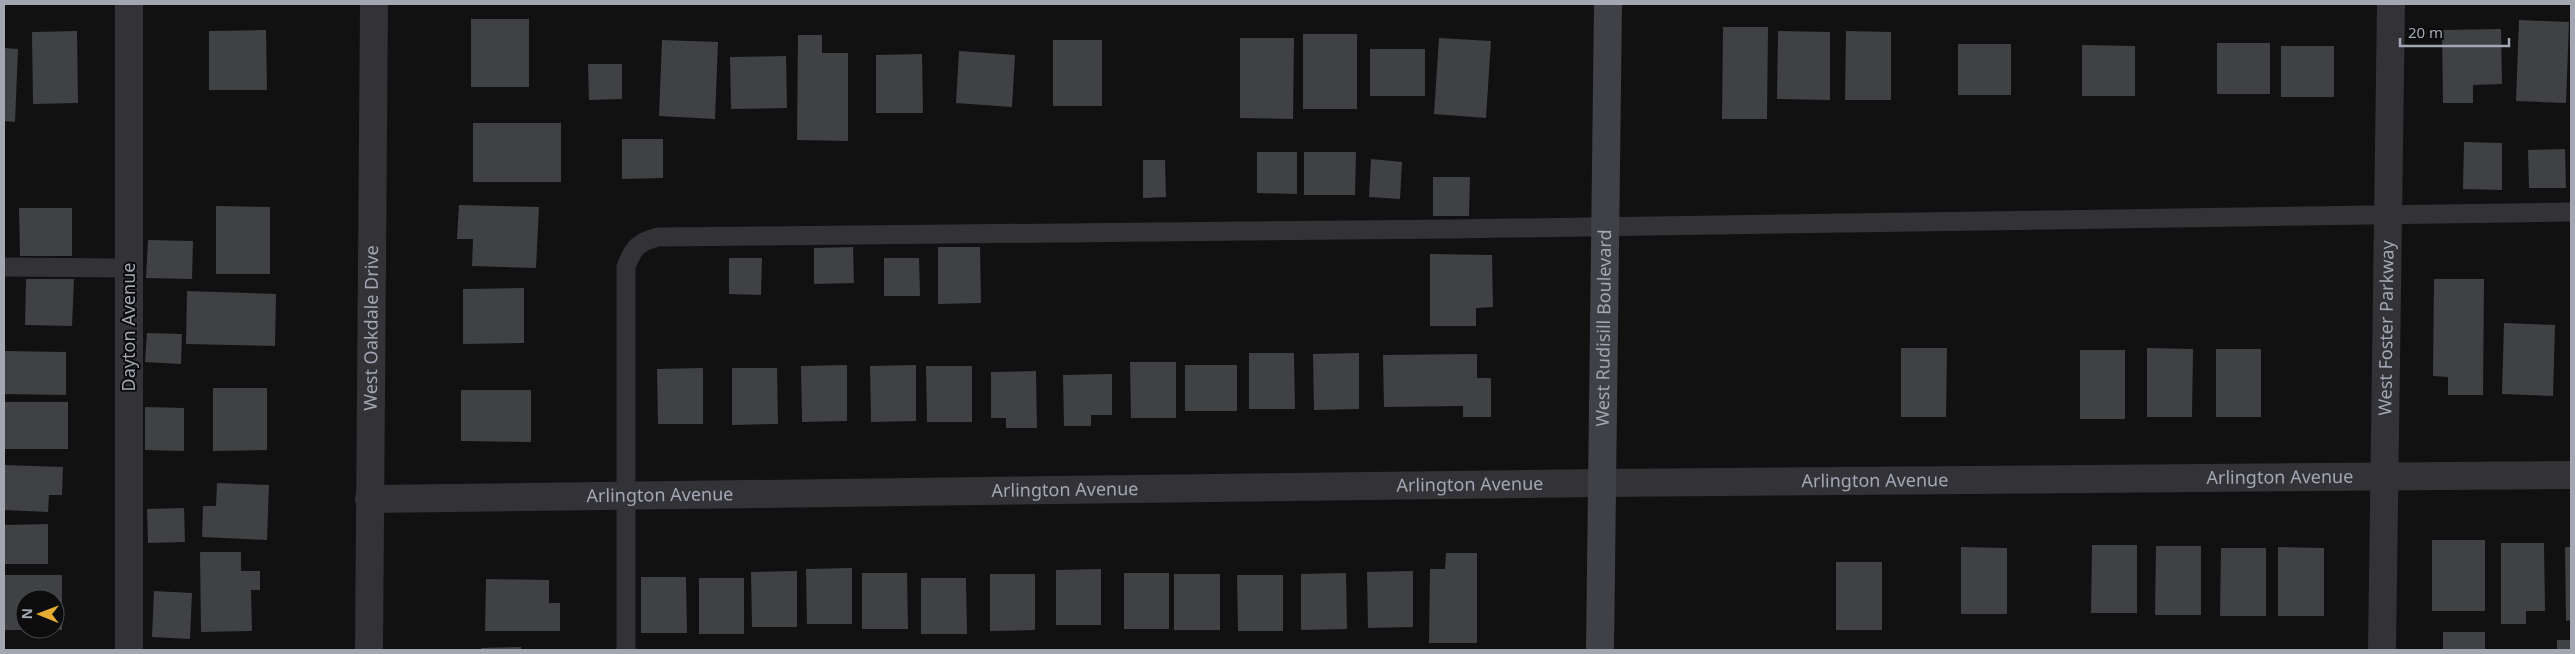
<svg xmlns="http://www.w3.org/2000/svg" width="2575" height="654" font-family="'Noto Sans',sans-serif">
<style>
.building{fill:#404145}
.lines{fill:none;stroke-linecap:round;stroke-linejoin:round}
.lane{stroke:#323237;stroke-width:19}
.street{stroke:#323237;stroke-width:28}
.secondary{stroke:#404147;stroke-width:28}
.labels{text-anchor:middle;stroke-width:4;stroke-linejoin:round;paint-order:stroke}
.street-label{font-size:18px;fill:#a2a7b2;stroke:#0c0c0d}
</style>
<rect width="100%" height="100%" fill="#111112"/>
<path class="building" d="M 471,19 L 529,19 L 529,87 L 471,87 Z
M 2519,20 L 2569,22 L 2566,103 L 2516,101 Z
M 1723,27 L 1768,27 L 1767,119 L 1722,119 Z
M 2501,29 L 2502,84 L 2473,85 L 2473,103 L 2443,103 L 2442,30 Z
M 266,30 L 267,90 L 209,90 L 209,31 Z
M 77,31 L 78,103 L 33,104 L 32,32 Z
M 1778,31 L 1830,32 L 1830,100 L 1777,99 Z
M 1846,31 L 1891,32 L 1891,100 L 1845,100 Z
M 1303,34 L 1357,34 L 1357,109 L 1303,109 Z
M 798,35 L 822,35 L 822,53 L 848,53 L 848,141 L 797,140 Z
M 1240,38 L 1294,38 L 1293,119 L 1240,118 Z
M 1439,38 L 1491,41 L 1486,118 L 1434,114 Z
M 662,40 L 718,42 L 715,119 L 659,116 Z
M 1053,40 L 1102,40 L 1102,106 L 1053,106 Z
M 2217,43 L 2270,43 L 2270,94 L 2217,94 Z
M 1958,44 L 2011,44 L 2011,95 L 1958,95 Z
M 2082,45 L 2135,46 L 2135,96 L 2082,96 Z
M 2281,46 L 2334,46 L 2334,97 L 2281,97 Z
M 4,48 L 18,49 L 15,122 L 4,121 Z
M 1370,49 L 1425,49 L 1425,96 L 1370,96 Z
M 959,51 L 1015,55 L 1012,107 L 956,103 Z
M 922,54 L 923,113 L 876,113 L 876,55 Z
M 786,56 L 787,108 L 731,109 L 730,57 Z
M 588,64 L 622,64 L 622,99 L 589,100 Z
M 473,123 L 561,123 L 561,182 L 473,182 Z
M 622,139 L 663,139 L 663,178 L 622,179 Z
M 2464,142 L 2502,143 L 2502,190 L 2463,189 Z
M 2565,149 L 2566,188 L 2529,188 L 2528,150 Z
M 1257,152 L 1297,152 L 1297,194 L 1257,193 Z
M 1304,152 L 1356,152 L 1355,195 L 1304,195 Z
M 1371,159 L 1402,162 L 1400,199 L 1369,197 Z
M 1143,160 L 1165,160 L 1166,197 L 1143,198 Z
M 1433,177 L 1470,177 L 1469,216 L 1433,216 Z
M 459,205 L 539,207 L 536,268 L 472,266 L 473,239 L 457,239 Z
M 216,206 L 270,207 L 270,274 L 216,274 Z
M 19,208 L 72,208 L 72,256 L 20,256 Z
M 148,240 L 193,241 L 192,279 L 146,278 Z
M 853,247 L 854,283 L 814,284 L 814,248 Z
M 938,247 L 980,247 L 981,303 L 938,304 Z
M 1430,254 L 1492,255 L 1493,307 L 1476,308 L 1476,326 L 1430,326 Z
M 729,258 L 762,258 L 761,295 L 729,294 Z
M 884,258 L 919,258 L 920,296 L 884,296 Z
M 26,279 L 74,279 L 72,326 L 25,325 Z
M 2434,279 L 2484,279 L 2483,395 L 2448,395 L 2448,377 L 2433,376 Z
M 524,288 L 524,343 L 463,344 L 463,289 Z
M 187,291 L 276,294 L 275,346 L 186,344 Z
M 2504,323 L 2555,325 L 2553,396 L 2502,394 Z
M 147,333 L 182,334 L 181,364 L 145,362 Z
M 1901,348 L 1947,348 L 1946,417 L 1901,417 Z
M 2147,348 L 2193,349 L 2192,417 L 2147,417 Z
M 2216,349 L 2261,349 L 2261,417 L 2216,417 Z
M 2080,350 L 2125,350 L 2125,419 L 2080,419 Z
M 4,351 L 66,352 L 66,395 L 4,394 Z
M 1249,353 L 1294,353 L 1295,409 L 1249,409 Z
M 1359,353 L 1359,409 L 1314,410 L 1313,354 Z
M 1477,354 L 1477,378 L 1491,378 L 1491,417 L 1463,417 L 1463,406 L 1384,407 L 1383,355 Z
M 1130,362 L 1176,362 L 1176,418 L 1131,418 Z
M 847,365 L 847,421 L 802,422 L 801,366 Z
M 916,365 L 916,421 L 871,422 L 870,366 Z
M 1185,365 L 1237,365 L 1237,411 L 1185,411 Z
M 926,366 L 972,366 L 972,422 L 927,422 Z
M 703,368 L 703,424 L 658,424 L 657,369 Z
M 732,368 L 777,368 L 778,424 L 732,425 Z
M 1036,371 L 1037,428 L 1006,428 L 1006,418 L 991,418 L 991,372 Z
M 1112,374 L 1112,415 L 1091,415 L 1091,426 L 1064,426 L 1063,375 Z
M 213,388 L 267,388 L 267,450 L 213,451 Z
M 461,390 L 531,390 L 531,442 L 461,441 Z
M 5,402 L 68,402 L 68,449 L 4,449 Z
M 145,407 L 184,408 L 184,451 L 145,450 Z
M 4,465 L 63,467 L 62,495 L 49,495 L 48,512 L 4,510 Z
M 217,483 L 269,485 L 267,540 L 202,537 L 203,506 L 216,506 Z
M 184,508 L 185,542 L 148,543 L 147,509 Z
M 48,524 L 48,564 L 4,564 L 4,525 Z
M 2432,540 L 2485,540 L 2485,611 L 2432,611 Z
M 2501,543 L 2544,543 L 2545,611 L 2526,611 L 2526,624 L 2501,624 Z
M 2092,545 L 2137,545 L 2137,613 L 2091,613 Z
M 2156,546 L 2201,546 L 2201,615 L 2155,615 Z
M 1961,547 L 2007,548 L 2007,614 L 1961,614 Z
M 2278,547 L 2324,548 L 2324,616 L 2278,616 Z
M 2565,547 L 2571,547 L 2571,620 L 2566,621 Z
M 2221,548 L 2266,548 L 2266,616 L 2220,616 Z
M 200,552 L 241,552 L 241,571 L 260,571 L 260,590 L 251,590 L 252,631 L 201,632 Z
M 1446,553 L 1477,553 L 1477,643 L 1429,643 L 1430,569 L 1445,569 Z
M 1836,562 L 1882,562 L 1882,630 L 1836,630 Z
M 852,568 L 852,624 L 807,624 L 806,569 Z
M 1101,569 L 1101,625 L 1056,625 L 1056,570 Z
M 797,571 L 797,627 L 752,627 L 751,572 Z
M 1413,571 L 1413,627 L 1368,628 L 1367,572 Z
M 862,573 L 907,573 L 908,629 L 862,629 Z
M 1124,573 L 1169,573 L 1169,629 L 1124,629 Z
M 1346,573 L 1347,629 L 1301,630 L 1301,574 Z
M 990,574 L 1035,574 L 1035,630 L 990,631 Z
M 1174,574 L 1220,574 L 1220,630 L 1174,630 Z
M 4,575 L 62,575 L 62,630 L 55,630 L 55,599 L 25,599 L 25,630 L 4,630 Z
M 1237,575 L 1283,575 L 1283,631 L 1238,631 Z
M 641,577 L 686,577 L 687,633 L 641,633 Z
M 699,578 L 744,578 L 744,634 L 699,634 Z
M 921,578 L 966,578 L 967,634 L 921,634 Z
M 486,579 L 549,580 L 549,603 L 560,603 L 560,631 L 485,631 Z
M 154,591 L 192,593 L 190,639 L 152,637 Z
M 2443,632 L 2485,632 L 2485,650 L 2443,650 Z
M 2557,640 L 2571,640 L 2571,650 L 2557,650 Z
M 521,647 L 521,650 L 482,650 L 481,648 Z"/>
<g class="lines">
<path class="lane" d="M 4,267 L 129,268
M 626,650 L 626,267 C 633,248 638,242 658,237 L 1451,229 L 2571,212"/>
<g class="street">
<path id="s1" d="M 369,499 L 1602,483 L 2571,475"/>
<path d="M 129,650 L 129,4"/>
<path id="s2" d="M 369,650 L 374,4"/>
<path id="s3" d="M 2382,650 L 2391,4"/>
</g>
<path class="secondary" id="s4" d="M 1600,650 L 1608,4"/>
</g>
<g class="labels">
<g class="street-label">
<text transform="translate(129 327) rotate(-90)" y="6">Dayton Avenue</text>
<text dy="6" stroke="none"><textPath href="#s2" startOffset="322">West Oakdale Drive</textPath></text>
<text dy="6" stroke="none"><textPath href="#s4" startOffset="322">West Rudisill Boulevard</textPath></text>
<text dy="6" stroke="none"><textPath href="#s3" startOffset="322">West Foster Parkway</textPath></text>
<text dy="6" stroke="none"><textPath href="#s1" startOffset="1911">Arlington Avenue</textPath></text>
<text dy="6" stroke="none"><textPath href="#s1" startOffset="1506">Arlington Avenue</textPath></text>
<text dy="6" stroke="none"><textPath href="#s1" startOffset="1101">Arlington Avenue</textPath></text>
<text dy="6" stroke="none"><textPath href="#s1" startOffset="696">Arlington Avenue</textPath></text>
<text dy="6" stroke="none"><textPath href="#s1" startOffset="291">Arlington Avenue</textPath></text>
</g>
</g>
<rect width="2575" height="654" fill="none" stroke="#a2a7b2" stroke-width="10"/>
<g transform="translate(40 614) rotate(271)"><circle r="24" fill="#0c0c0d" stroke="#484a4f"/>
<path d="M0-4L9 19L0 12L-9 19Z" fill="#e7ad33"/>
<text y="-8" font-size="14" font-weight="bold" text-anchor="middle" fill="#a2a7b2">N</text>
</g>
<path d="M2400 38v8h109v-8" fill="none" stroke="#a2a7b2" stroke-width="2.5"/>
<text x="2408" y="38" font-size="15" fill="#a2a7b2" stroke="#0c0c0d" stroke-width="4" paint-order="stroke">20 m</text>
</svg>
